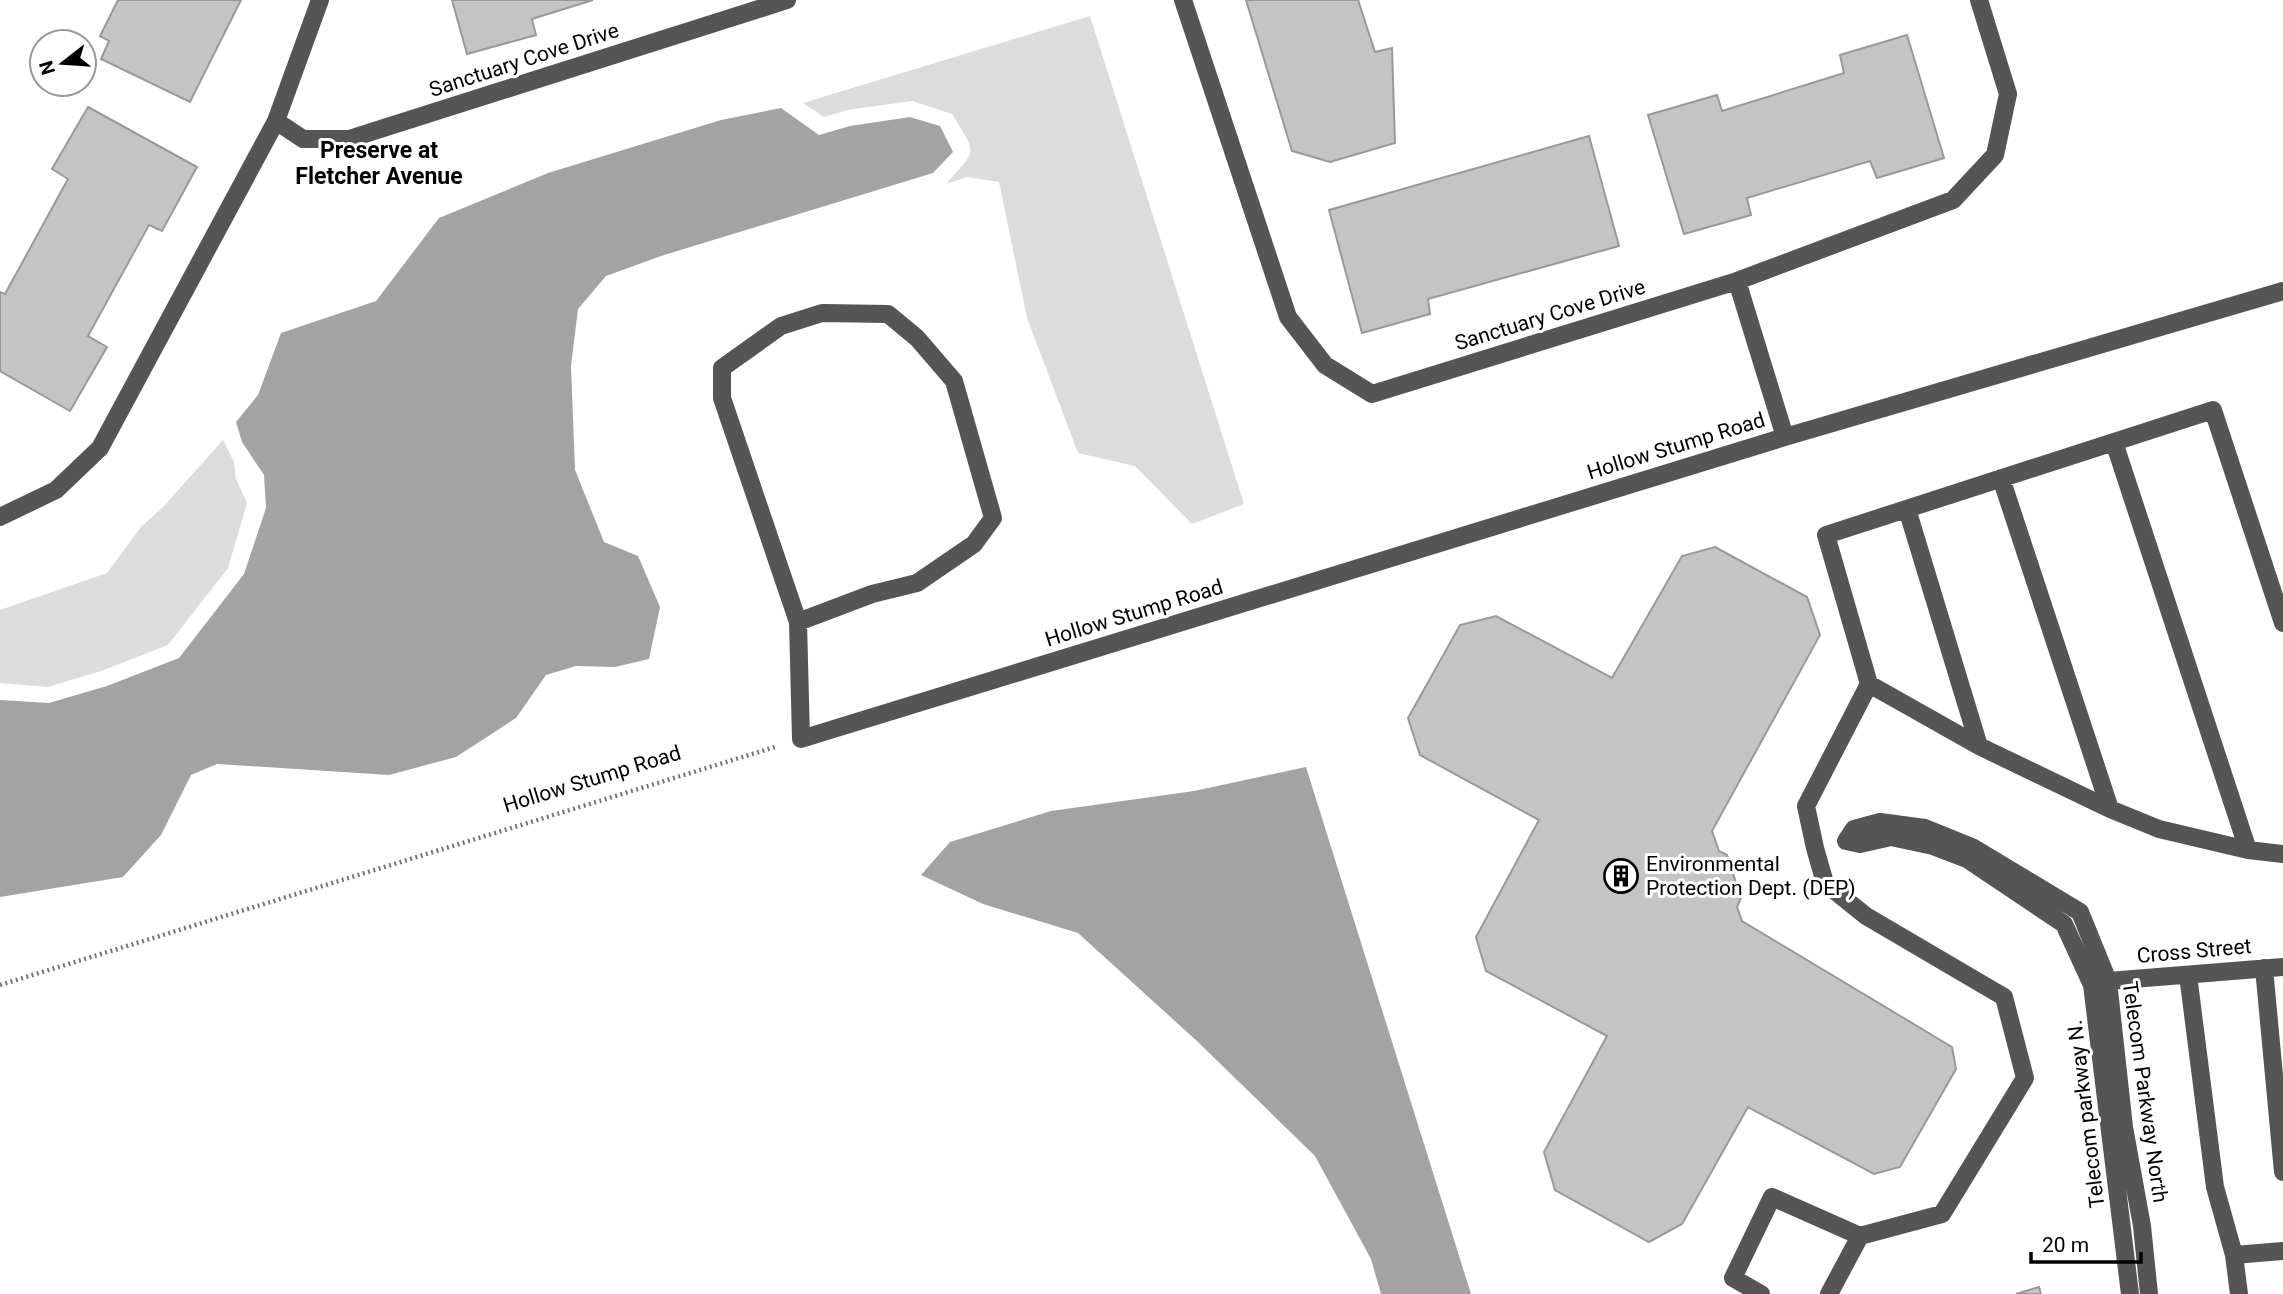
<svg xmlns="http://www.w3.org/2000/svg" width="2283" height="1294" font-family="Roboto,sans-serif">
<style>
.green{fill:#dcdcdc}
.water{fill:#a3a3a3}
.building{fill:#c4c4c4;stroke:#999;stroke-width:2}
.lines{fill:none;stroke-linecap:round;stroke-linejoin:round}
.path{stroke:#777;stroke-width:4.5;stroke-dasharray:2 3.5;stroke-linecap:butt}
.minor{stroke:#555;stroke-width:18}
.labels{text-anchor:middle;stroke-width:6;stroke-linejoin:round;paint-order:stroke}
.street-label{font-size:21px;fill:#000;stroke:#fff}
.poi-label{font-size:21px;fill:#000;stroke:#fff;text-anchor:start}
.neighbourhood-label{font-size:23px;font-weight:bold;fill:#000;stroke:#fff}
</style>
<rect width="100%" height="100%" fill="#fff"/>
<path class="green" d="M 1090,16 L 1244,504 L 1192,524 L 1135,466 L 1078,453 L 1027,318 L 999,182 L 967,177 L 946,184 C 978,148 977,155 952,114 L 912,101 L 847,110 L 824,117 L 803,103 Z
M 223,440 L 234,462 L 236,479 L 247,503 L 228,568 L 168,645 L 101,671 L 48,687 L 0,683 L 0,610 L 107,573 L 141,527 L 164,506 Z"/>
<path class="water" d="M 781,108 L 819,135 L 850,126 L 910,117 L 940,126 L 953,152 L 933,173 L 661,256 L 606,276 L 578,309 L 571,366 L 575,470 L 604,542 L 638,556 L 660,607 L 649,659 L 615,667 L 576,666 L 546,675 L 516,718 L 456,757 L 389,775 L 217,764 L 191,775 L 161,835 L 123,877 L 0,897 L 0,700 L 49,703 L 107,686 L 179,658 L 244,574 L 266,508 L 264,475 L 242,442 L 236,422 L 258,395 L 281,333 L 376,301 L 439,218 L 548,173 L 721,120 Z
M 1306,767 L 1471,1294 L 1381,1294 L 1371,1259 L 1315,1156 L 1198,1042 L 1078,933 L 983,904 L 921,875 L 950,842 L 1051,811 L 1194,791 Z"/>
<path class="building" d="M 118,0 L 241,0 L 190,102 L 101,59 L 109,41 L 100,36 Z
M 452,0 L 593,0 L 532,19 L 536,35 L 467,54 Z
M 1246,0 L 1358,0 L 1375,52 L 1392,48 L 1395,143 L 1330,162 L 1292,151 Z
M 1907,35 L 1944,158 L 1877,178 L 1870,161 L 1747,198 L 1751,215 L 1684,234 L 1648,115 L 1717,95 L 1722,111 L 1844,73 L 1840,55 Z
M 88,107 L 197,167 L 162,231 L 149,225 L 88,336 L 107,347 L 70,411 L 0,371 L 0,292 L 5,294 L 68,179 L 52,169 Z
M 1589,136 L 1619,246 L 1428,299 L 1430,314 L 1362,333 L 1329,210 Z
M 1715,547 L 1807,597 L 1820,635 L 1712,831 L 1719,851 L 1727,855 L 1741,898 L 1737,907 L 1742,921 L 1952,1047 L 1956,1069 L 1900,1167 L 1874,1174 L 1748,1107 L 1682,1224 L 1649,1242 L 1555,1190 L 1544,1152 L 1607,1036 L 1486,971 L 1476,937 L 1539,820 L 1420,755 L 1408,718 L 1460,625 L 1496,616 L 1612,678 L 1682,556 Z
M 2039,1287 L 2041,1294 L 2016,1294 Z"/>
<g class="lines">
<path class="path" d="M 0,985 L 775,747"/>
<path class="minor" d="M 1183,0 L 1288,317 L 1325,365 L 1372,394 L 1737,281 L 1953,200 L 1995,155 L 2008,94 L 1979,0
M 276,121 L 303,139 L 349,139 L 787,0
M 1737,281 L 1785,437
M 2114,442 L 2248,850
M 2001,478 L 2110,809
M 1907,509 L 1979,746
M 0,517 L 56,490 L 100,448 L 276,121 L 320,0
M 798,622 L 872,594 L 917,583 L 974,544 L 993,518 L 954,381 L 917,338 L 888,314 L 822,313 L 781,326 L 722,368 L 722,398 L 798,622 L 801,739 L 1785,437 L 2283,291
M 2283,623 L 2213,410 L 1826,535 L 1869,684 L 1979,746 L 2110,809 L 2159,829 L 2248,850 L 2283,854
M 2264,968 L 2283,1172
M 2188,975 L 2215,1187 L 2234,1255 L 2239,1294
M 2108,981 L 2283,967
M 2234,1255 L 2283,1251
M 1761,1294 L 1733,1278 L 1772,1197 L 1860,1236 L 1942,1214 L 2025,1078 L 2004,997 L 1866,916 L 1825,883 L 1815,848 L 1806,806 L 1869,684
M 1829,1294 L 1860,1236
M 2130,1294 L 2092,985 L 2064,924 L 1967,859 L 1933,846 L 1891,837 L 1860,844 L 1846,841 L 1854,829 L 1880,822 L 1925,828 L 1972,847 L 2080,912 L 2108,981 L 2124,1127 L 2142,1226 L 2149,1294"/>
</g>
<defs>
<g id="building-ring" transform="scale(1.75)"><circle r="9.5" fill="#fff" stroke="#000" stroke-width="1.5"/><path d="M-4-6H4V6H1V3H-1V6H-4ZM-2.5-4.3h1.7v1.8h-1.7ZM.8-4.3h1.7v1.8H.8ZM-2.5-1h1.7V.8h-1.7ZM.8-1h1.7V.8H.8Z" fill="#000"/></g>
</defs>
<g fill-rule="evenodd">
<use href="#building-ring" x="1621" y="876"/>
</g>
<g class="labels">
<g class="street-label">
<text transform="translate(524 60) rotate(-18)" y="7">Sanctuary Cove Drive</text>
<text transform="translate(1550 315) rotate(-17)" y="7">Sanctuary Cove Drive</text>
<text transform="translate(1676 446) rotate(-17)" y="7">Hollow Stump Road</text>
<text transform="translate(1134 613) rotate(-17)" y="7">Hollow Stump Road</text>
<text transform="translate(592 779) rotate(-17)" y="7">Hollow Stump Road</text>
<text transform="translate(2194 951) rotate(-5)" y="7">Cross Street</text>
<text transform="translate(2145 1092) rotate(82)" y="7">Telecom Parkway North</text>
<text transform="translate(2086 1114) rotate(-97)" y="7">Telecom parkway N.</text>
</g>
<g class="poi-label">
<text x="1646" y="871">Environmental<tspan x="1646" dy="24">Protection Dept. (DEP)</tspan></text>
</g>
<g class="neighbourhood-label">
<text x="379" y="158">Preserve at<tspan x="379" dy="26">Fletcher Avenue</tspan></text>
</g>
</g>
<g transform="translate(63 63) rotate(253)"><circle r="33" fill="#ffffff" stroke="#999999" stroke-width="2"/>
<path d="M0-5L12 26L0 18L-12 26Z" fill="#000000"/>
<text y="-10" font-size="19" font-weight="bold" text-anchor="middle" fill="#000000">N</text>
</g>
<path d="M2031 1252v10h110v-10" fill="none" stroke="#000000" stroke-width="3.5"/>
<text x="2042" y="1252" font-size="21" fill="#000000" stroke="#ffffff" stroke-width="5" paint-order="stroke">20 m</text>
</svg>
